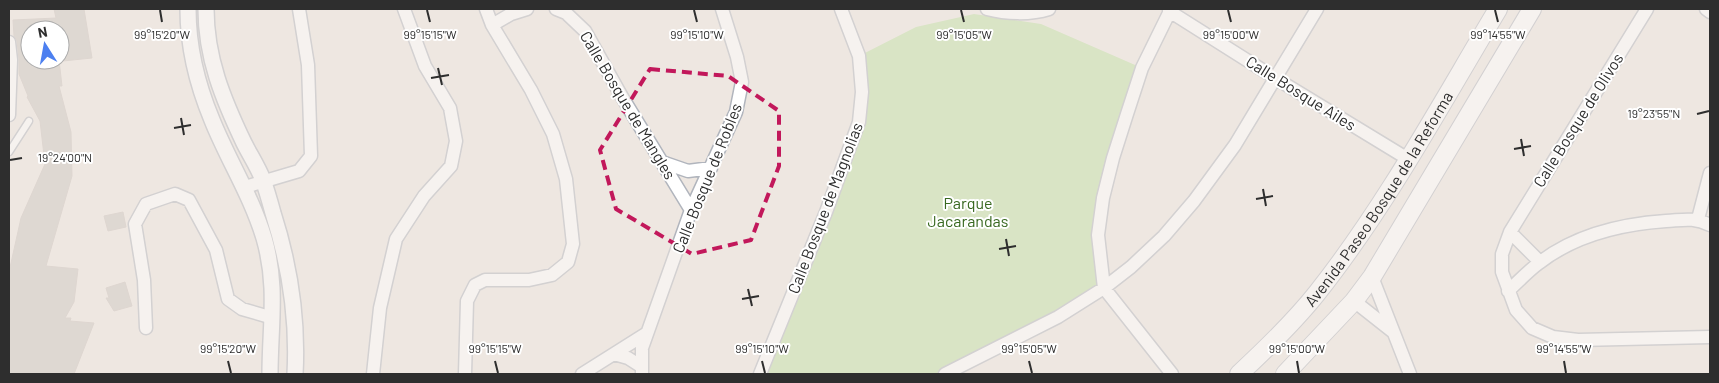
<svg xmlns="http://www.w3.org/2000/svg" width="1719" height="383" font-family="Barlow,sans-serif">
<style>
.green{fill:#bfe0a2}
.building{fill:#cac5bf;stroke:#cac2bb}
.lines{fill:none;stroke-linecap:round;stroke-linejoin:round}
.service-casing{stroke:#b1b5bd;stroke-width:9}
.minor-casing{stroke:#b1b5bd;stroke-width:15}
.tertiary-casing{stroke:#b1b5bd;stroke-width:18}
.secondary-casing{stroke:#b1b5bd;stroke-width:20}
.service{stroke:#fff;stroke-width:6}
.minor{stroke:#fff;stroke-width:12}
.tertiary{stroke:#fff;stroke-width:15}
.secondary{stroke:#fff;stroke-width:18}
.marked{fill:none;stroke:#c2185b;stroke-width:4;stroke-dasharray:10 6;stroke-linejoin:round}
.ticks{fill:none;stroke:#2e2e2e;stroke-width:2}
.labels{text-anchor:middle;stroke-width:4;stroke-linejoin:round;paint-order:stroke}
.street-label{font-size:16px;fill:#2e2e2e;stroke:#fff}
.park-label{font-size:16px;fill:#386820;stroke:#fff}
.ticks-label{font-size:12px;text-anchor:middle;fill:#2e2e2e;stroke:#fff;stroke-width:4;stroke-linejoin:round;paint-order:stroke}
</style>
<rect width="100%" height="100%" fill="#eee7e1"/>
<path class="green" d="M 974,14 L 1041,24 L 1142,68 L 1103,203 L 1104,288 L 945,374 L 765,374 L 859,122 L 859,56 L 916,27 Z"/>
<path class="building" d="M 54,9 L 84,9 L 92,58 L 63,61 L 60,44 L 60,30 L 30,30 L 30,60 L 59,60 L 62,86 L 59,86 L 71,132 L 72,176 L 46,266 L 78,269 L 74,302 L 65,318 L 71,318 L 70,321 L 94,323 L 74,374 L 9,374 L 9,272 L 21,218 L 45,164 L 40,121 L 27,97 L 28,96 L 19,74 L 19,59 L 17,41 L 14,36 L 13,20 L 56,18 Z
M 123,212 L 126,227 L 108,231 L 104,216 Z
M 125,282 L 132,306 L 114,311 L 106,298 L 109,298 L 106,288 Z"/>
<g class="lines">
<g class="service-casing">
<path id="service" d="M 9,152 L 29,121"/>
</g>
<g class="minor-casing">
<path id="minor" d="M 556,9 L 566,13 L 585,31 L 622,97 L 691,210
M 987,9 C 1006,14 1030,15 1049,9
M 1171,9 L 1142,68 L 1127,114 L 1113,158 L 1103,198 L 1098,235 L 1104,288 L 1172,374
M 1647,9 L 1510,232 L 1502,254 L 1502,272 L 1516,310 L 1532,328 L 1553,337 L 1578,340 L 1710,337
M 1706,9 L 1710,12
M 1169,11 L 1275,78 L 1408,159
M 492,25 L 511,14 L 527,9
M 9,42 L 11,60 L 9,115
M 662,162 L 688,171 L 711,168
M 245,187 L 299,171 L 311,156 L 308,65 L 299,9
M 1698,219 L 1710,173
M 1510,232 L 1540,262
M 1372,277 L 1410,374
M 1508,291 C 1518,282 1528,271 1539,263 C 1575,235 1621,224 1666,221 C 1684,220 1693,217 1710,225
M 1354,301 L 1392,331
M 146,328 L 144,280 L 135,224 L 146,204 L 175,194 L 189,200 L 216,250 L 228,299 L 242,309 L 273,318
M 614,354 L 628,358 L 642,367
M 373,374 L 380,308 L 396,239 L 424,196 L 451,166 L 456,141 L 450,108 L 425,66 L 404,9
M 465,374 L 467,301 L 475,285 L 485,280 L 529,280 L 552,275 L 568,262 L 573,244 L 566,179 L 553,134 L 531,90 L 492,25 L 486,9
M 582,374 L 647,333
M 642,374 L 642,348 L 691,210 L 736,112 L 742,82 L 737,57 L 722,9
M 760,374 L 826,212 L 859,122 L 862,92 L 859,56 L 841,9
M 945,374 L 1058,317 L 1104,288 L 1131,267 L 1164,236 L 1194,201 L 1235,145 L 1317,9"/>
</g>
<g class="tertiary-casing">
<path id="tertiary" d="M 188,9 C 188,48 197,84 212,120 C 228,160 251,195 264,238 C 278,286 270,326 270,374
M 206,9 C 206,58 223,99 244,143 C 250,155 258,167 263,180 C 267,191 270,202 273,213 C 290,266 298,319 295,374"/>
</g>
<g class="secondary-casing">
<g id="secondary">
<path id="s1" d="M 1239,374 C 1266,349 1294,322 1317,293 C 1386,206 1441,104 1498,9"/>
<path d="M 1285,374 L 1354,301 L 1372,277 L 1532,9"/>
</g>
</g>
<use href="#service" class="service"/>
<use href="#minor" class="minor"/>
<use href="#tertiary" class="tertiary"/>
<use href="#secondary" class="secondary"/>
</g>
<path d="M0 0H1719V383H0ZM 650,69 L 728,76 L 779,111 L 779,166 L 751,240 L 692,254 L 616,209 L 600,150 Z" fill="#eee7e1" fill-opacity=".55" fill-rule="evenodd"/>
<path class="marked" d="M 650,69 L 728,76 L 779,111 L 779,166 L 751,240 L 692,254 L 616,209 L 600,150 Z"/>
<path class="ticks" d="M 160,10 L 162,22M 427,10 L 430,22M 694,10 L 697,22M 961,10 L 964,22M 1228,10 L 1231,22M 1495,10 L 1498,22M 438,68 L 442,85M 431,78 L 449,75M 1697,114 L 1709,111M 181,118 L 184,135M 174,128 L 191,125M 1521,139 L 1524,156M 1514,149 L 1531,146M 10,160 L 22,158M 1263,189 L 1266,206M 1256,199 L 1273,196M 1006,239 L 1009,256M 999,249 L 1016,246M 748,289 L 752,306M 742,299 L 759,296M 228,361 L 231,373M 495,361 L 498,373M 762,361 L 765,373M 1029,361 L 1032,373M 1297,361 L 1299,373M 1564,361 L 1566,373"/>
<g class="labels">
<g class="street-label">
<text transform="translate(1301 93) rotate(32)" y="6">Calle Bosque Ailes</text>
<text transform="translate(628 105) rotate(59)" y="6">Calle Bosque de Mangles</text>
<text transform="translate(1578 120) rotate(-58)" y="6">Calle Bosque de Olivos</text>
<text transform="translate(707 178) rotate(-68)" y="6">Calle Bosque de Robles</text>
<text dy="6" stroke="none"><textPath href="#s1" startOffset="225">Avenida Paseo Bosque de la Reforma</textPath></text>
<text transform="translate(825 208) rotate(-69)" y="6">Calle Bosque de Magnolias</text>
</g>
<g class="park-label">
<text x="968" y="209">Parque<tspan x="968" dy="18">Jacarandas</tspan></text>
</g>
</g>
<g class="ticks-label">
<text x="162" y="39">99°15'20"W</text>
<text x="430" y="39">99°15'15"W</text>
<text x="1498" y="39">99°14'55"W</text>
<text x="697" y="39">99°15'10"W</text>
<text x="964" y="39">99°15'05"W</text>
<text x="1231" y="39">99°15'00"W</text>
<text x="1654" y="118">19°23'55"N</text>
<text x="65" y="162">19°24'00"N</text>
<text x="228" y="353">99°15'20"W</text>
<text x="495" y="353">99°15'15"W</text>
<text x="762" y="353">99°15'10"W</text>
<text x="1029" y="353">99°15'05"W</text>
<text x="1297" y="353">99°15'00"W</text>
<text x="1564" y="353">99°14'55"W</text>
</g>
<rect width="1719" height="383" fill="none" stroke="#2e2e2e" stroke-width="20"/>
<g transform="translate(45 45) rotate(349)"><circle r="24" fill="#ffffff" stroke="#ababab"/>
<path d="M0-4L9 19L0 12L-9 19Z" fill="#4d80f0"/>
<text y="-8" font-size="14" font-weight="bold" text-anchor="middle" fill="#2e2e2e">N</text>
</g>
</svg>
